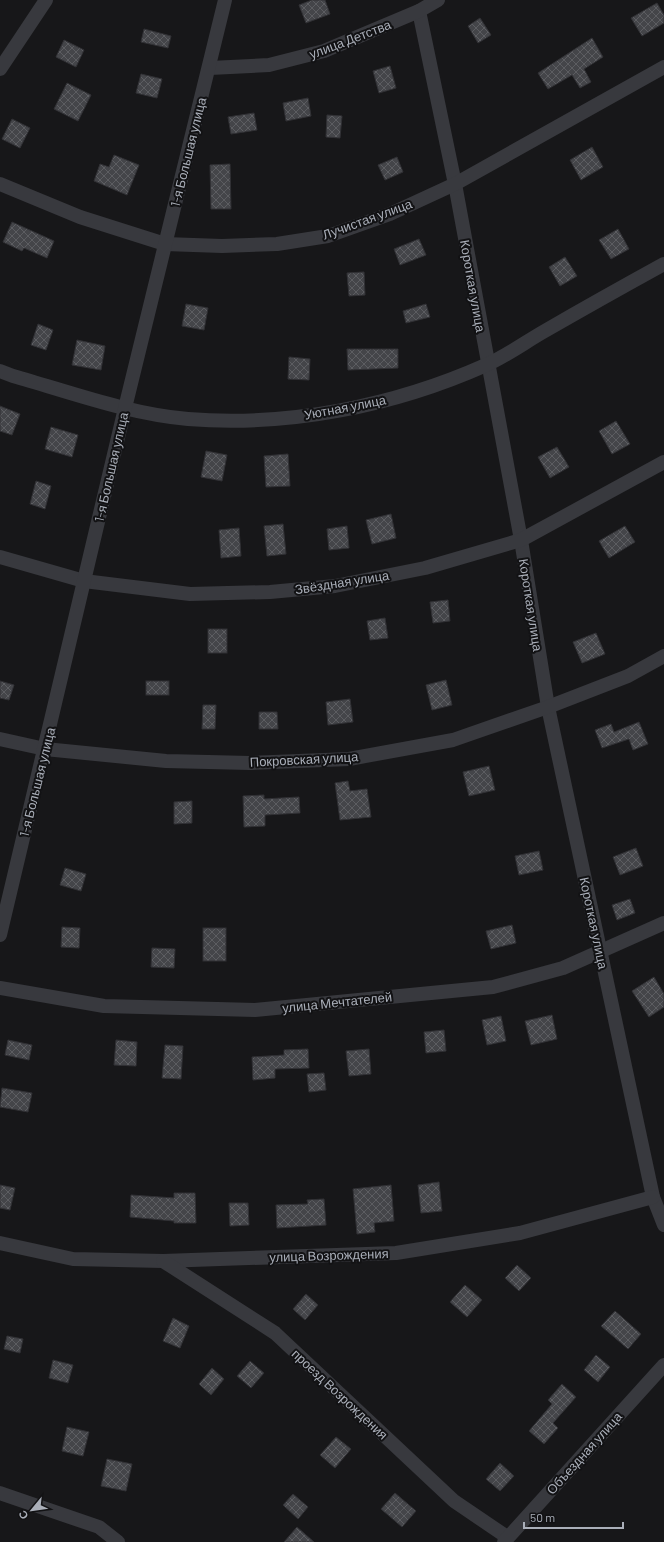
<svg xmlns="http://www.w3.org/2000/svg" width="664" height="1542" font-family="Barlow,sans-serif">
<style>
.building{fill:url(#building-cross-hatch);stroke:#313135}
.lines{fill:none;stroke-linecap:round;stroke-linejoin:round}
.minor{stroke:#38393e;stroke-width:14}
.labels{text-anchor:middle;stroke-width:4;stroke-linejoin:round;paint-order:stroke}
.street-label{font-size:13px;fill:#aaafb9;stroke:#121214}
</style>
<defs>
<pattern id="building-cross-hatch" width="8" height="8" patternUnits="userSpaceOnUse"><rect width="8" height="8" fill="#444549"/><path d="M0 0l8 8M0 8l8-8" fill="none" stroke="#5c5d61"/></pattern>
</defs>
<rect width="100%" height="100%" fill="#171719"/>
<g class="building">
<polygon points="312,0 325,0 330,14 306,23 299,5"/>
<polygon points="657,3 664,15 664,23 642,36 631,18"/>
<polygon points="480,18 491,35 478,43 468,26"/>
<polygon points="144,29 171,36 168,48 141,42"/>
<polygon points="592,38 603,57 584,69 591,82 580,88 572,75 548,89 538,73"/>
<polygon points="64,40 84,50 76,67 56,57"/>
<polygon points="390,66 396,88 379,93 373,71"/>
<polygon points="141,74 162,79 157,98 136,93"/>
<polygon points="67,83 91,95 78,121 54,109"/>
<polygon points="308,98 311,116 286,121 283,103"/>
<polygon points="254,113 257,130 231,134 228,117"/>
<polygon points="327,115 342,116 340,138 326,137"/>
<polygon points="12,119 30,128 20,148 2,139"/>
<polygon points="592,147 603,167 581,180 570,160"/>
<polygon points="114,155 139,165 127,195 94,181 100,164 109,167"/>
<polygon points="397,157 403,172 385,180 378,165"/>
<polygon points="230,164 231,209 211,209 210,165"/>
<polygon points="12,222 54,241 47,258 24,248 22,251 3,242"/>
<polygon points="618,229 629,249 611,259 599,240"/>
<polygon points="419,239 426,255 400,265 394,249"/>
<polygon points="565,257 577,276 560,286 549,267"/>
<polygon points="364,272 365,295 349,296 347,273"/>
<polygon points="186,304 208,308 204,330 182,326"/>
<polygon points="426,304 430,317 406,323 403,311"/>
<polygon points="38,324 53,330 46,350 31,345"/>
<polygon points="77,340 105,346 101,370 72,365"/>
<polygon points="347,349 398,349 398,368 348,370"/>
<polygon points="289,357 310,359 309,380 288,379"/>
<polygon points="0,406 20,414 12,435 0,431"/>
<polygon points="616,421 630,444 612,454 599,431"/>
<polygon points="51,427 78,435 72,457 45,449"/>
<polygon points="557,447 569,467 550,478 538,457"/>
<polygon points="206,451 227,455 222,481 201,477"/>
<polygon points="288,454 290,486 266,487 264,456"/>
<polygon points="36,481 51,486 45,509 30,504"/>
<polygon points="391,514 396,538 372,544 366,520"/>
<polygon points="283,524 286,554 267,556 264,526"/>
<polygon points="347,526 349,548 329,550 327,529"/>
<polygon points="625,526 635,542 609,558 599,541"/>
<polygon points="239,528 241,556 221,558 219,530"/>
<polygon points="448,600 450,621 433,623 430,602"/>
<polygon points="385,618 388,638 370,640 367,621"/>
<rect x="208" y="629" width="19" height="24"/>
<polygon points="596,633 605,654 582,663 573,642"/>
<polygon points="446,680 452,705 432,710 426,685"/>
<polygon points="0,681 14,685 9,700 0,698"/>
<rect x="146" y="681" width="23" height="14"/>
<polygon points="350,699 353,722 328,725 326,702"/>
<polygon points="203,705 216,705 215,729 202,729"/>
<polygon points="259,712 277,712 278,729 259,729"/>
<polygon points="639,722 648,744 633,750 629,739 602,748 595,730 611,724 614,732"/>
<polygon points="489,766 495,790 469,796 463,772"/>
<polygon points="348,781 350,791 367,789 371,817 340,820 335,783"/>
<polygon points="264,795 264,799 299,797 300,813 265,815 265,826 244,827 243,796"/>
<polygon points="192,801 192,823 174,824 174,802"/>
<polygon points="636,848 643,866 620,875 613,857"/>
<polygon points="539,851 543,870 519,875 515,856"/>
<polygon points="65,868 86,874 81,891 60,885"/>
<polygon points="630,899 635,913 617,920 612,905"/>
<polygon points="512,925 516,943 491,949 486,931"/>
<polygon points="62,927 80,928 79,948 61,947"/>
<rect x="203" y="928" width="23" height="33"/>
<polygon points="152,948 175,949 174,968 151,967"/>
<polygon points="654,977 664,994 664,1007 649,1017 632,991"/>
<polygon points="552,1015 557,1039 531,1045 525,1021"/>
<polygon points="501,1016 506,1041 487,1045 482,1020"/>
<polygon points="444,1030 446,1051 426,1053 424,1032"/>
<polygon points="8,1040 32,1045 29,1060 5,1055"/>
<polygon points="116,1040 137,1042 136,1066 114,1065"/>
<polygon points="165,1045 183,1046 181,1079 162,1078"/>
<polygon points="308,1049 309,1068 275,1069 275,1078 253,1080 252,1057 284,1055 284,1050"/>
<polygon points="369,1049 371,1074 349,1076 346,1051"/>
<polygon points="324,1073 326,1090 309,1092 307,1074"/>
<polygon points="2,1088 32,1093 28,1112 0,1107"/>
<polygon points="439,1182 442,1211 421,1213 418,1185"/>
<polygon points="0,1185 15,1188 10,1210 0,1208"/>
<polygon points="391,1185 394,1221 374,1223 375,1232 357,1234 353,1189"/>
<polygon points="174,1193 195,1193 196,1223 174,1223 174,1221 130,1217 131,1195 174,1198"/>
<polygon points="324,1199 326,1225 277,1228 276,1205 308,1204 307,1200"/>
<polygon points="229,1203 248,1203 249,1225 230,1226"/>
<polygon points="517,1265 531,1278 519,1291 505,1278"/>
<polygon points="465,1285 482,1300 467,1317 450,1302"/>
<polygon points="306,1294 318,1305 305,1320 293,1309"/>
<polygon points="615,1311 641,1334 628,1349 601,1326"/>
<polygon points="173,1318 189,1326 180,1348 163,1341"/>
<polygon points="7,1336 23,1339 20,1353 4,1349"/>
<polygon points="596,1355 610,1367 598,1382 584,1370"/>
<polygon points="53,1360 73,1365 68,1383 49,1378"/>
<polygon points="250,1361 264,1373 251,1388 237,1376"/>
<polygon points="212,1368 224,1379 211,1395 199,1384"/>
<polygon points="562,1384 576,1397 553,1423 558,1428 544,1444 529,1431 552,1404 548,1400"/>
<polygon points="67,1427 89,1432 83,1456 62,1451"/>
<polygon points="336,1437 351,1449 335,1468 320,1455"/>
<polygon points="107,1459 132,1464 126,1491 101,1486"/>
<polygon points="500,1463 514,1476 500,1491 486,1479"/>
<polygon points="395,1493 416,1511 402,1527 381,1509"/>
<polygon points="293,1494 308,1507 298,1519 283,1505"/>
<polygon points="297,1527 314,1542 284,1542"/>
</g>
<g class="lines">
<g class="minor">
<polyline points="419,11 455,184 521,540 548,707 653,1197 664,1225"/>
<polyline points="210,68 269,65 324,51 419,11 438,0"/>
<polyline points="0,69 46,0"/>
<polyline points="0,184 80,217 165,244 222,246 277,244 328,236 390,214 455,184 664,67"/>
<path d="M0 371 13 376C70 392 129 414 188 419 289 427 394 406 486 365 506 356 524 343 543 332 583 309 624 286 664 264"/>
<polyline points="0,557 84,581 190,594 270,592 335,586 425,568 521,540 664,462"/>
<polyline points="0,739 45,749 166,761 250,763 349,759 453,740 548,707 628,676 664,656"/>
<polyline points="0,935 125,408 225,0"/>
<polyline points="0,988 104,1006 255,1010 493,987 563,968 664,923"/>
<polyline points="0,1243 73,1259 163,1261 396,1253 520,1233 653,1197"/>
<polyline points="163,1261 275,1333 454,1501 507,1537"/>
<polyline points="0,1493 99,1527 118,1542"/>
<polyline points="504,1542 664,1365"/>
</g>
</g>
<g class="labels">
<g class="street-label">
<text transform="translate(350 39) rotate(-21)" y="5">улица Детства</text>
<text transform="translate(188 152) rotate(-76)" y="5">1-я Большая улица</text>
<text transform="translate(367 219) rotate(-20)" y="5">Лучистая улица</text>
<text transform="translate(473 286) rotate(80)" y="5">Короткая улица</text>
<text transform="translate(345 407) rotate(-11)" y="5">Уютная улица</text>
<text transform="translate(111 467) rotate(-77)" y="5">1-я Большая улица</text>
<text transform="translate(342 582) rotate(-9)" y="5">Звёздная улица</text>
<text transform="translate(531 605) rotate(81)" y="5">Короткая улица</text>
<text transform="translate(304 759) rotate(-3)" y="5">Покровская улица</text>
<text transform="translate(37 782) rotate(-76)" y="5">1-я Большая улица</text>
<text transform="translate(594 923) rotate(78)" y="5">Короткая улица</text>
<text transform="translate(337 1002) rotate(-6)" y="5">улица Мечтателей</text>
<text transform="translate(329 1255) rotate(-2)" y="5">улица Возрождения</text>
<text transform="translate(340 1394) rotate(43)" y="5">проезд Возрождения</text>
<text transform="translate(584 1453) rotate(-48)" y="5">Объездная улица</text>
</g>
</g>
<g transform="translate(32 1510) rotate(241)" stroke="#121214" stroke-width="3" paint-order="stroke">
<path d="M0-3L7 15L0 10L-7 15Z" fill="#aaafb9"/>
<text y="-6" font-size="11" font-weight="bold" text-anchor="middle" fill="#aaafb9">С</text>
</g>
<path d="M524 1522v6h99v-6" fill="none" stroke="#aaafb9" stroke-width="2"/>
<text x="530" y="1522" font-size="12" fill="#aaafb9" stroke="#121214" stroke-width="3" paint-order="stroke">50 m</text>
</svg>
